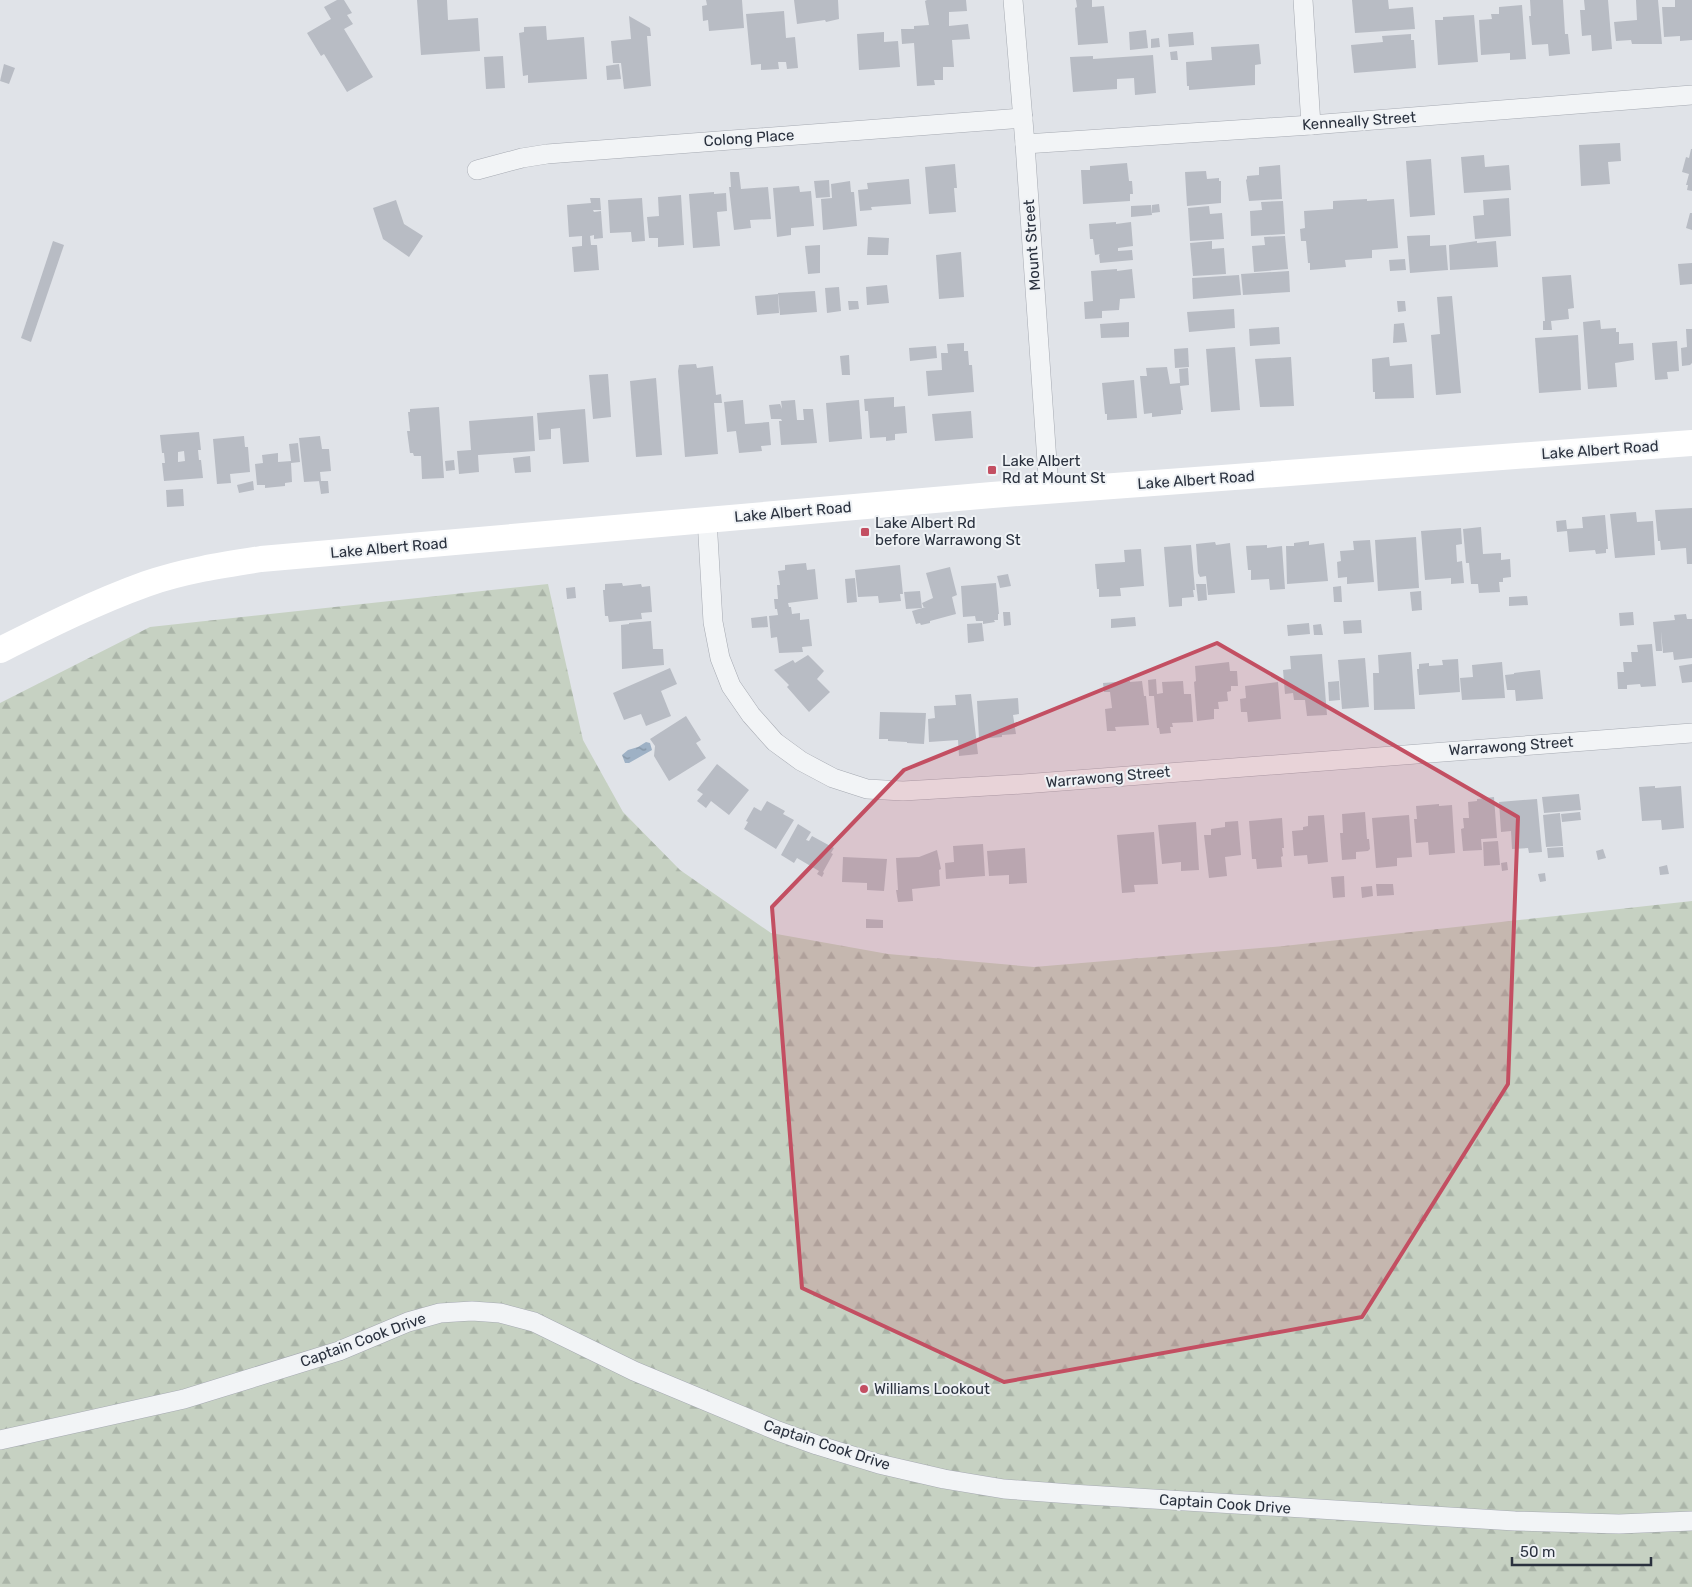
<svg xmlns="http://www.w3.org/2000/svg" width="1692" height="1587" font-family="Rubik,sans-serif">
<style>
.forest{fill:url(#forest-firs)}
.water{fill:url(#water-ripples)}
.building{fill:#b8bcc4;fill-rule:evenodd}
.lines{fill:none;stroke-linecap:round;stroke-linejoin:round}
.street-casing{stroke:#a6aab2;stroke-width:20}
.street{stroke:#f2f4f6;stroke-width:19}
.secondary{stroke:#fff;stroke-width:26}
.marked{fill:#c34f62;fill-opacity:0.2;stroke:#c34f62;stroke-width:4;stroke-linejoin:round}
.poi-dot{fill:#c34f62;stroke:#eff2f5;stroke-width:2}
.labels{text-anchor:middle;stroke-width:4;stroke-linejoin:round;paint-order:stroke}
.street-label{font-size:15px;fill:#2a313e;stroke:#eff2f5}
.poi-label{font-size:15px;fill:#2a313e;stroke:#eff2f5;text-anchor:start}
</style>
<defs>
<pattern id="forest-firs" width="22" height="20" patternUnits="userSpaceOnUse" patternTransform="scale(1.25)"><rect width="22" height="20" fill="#c6d1c2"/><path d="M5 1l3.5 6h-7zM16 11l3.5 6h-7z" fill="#aab4a8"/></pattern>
<pattern id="water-ripples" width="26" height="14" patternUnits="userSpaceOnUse" patternTransform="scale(1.25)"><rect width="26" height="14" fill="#9eb1c5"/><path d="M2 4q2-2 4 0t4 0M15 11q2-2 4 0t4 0" fill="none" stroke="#8191a1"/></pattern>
</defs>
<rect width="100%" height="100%" fill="#e0e3e8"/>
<polygon class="forest" points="548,584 583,740 623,812 680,870 771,933 888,954 1034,967 1284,946 1692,901 1692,1587 0,1587 0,703 150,627"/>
<polygon class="water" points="646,742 650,743 652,750 629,763 625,763 622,755 628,750 638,747"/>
<g class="building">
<polygon points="337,0 344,0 352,13 347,15 353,24 344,29 373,77 347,92 324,54 321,56 307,33 331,19 324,7"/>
<polygon points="417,0 447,0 448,20 478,18 480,51 421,55"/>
<polygon points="706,0 742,0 744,28 709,31 708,20 703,21 702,6 707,5"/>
<polygon points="794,0 838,0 839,19 826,22 825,20 797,24"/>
<polygon points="927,0 966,0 967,11 949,12 949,26 968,24 970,39 952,40 954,67 943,67 943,80 934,80 935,85 917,86 914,43 902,44 901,29 914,29 914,26 929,25 925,1"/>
<polygon points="1076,0 1092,0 1092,7 1104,6 1108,43 1078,45 1075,8 1077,7"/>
<polygon points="1352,0 1388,0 1389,9 1413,7 1415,29 1355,33"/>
<polygon points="1530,0 1563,0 1565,34 1568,34 1570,54 1549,56 1548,44 1532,45 1529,16 1531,16"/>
<polygon points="1584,0 1608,0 1612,49 1592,51 1591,35 1582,36 1580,10 1585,10"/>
<polygon points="1636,0 1658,0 1662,44 1632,44 1631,40 1616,41 1614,22 1637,20"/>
<polygon points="1675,0 1692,0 1692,40 1680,41 1680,36 1664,37 1662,7 1675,7"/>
<polygon points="1522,5 1526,59 1510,60 1510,53 1481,55 1479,20 1492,19 1491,14 1499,14 1499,7"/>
<polygon points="784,11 786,38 795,37 798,68 787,69 786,62 778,62 779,69 761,70 761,64 751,65 746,14"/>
<polygon points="1474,15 1478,62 1438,65 1435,20 1443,20 1443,17"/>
<polygon points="629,16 650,28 651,36 647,36 651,86 624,89 621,63 613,63 611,41 631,39"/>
<polygon points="546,26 547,40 584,37 587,79 528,83 528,75 523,76 519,33 524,32 524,27"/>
<polygon points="1146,30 1148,48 1130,50 1129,32"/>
<polygon points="884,32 884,42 898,41 900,67 859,70 857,34"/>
<polygon points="1193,32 1194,45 1169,47 1168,34"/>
<polygon points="1411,34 1411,40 1414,40 1416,68 1354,73 1351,45 1383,42 1382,36"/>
<polygon points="1159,38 1160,47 1151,48 1151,39"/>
<polygon points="1259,44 1261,64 1255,65 1255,85 1189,90 1189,86 1187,86 1186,62 1212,60 1211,47"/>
<polygon points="1177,51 1178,60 1171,60 1170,52"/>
<polygon points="1153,55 1156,93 1135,95 1134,78 1117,79 1117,89 1073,92 1070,57 1093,56 1093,59"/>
<polygon points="503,56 505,88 486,89 484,57"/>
<polygon points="4,64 15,68 9,84 0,81"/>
<polygon points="619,64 621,79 607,80 606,66"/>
<polygon points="1620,143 1621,161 1608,162 1610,184 1581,186 1579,145"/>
<polygon points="1691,149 1692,149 1692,191 1687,190 1688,185 1686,185 1689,174 1682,172 1686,157 1689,158"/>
<polygon points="1484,155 1485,167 1509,165 1511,190 1464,193 1461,157"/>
<polygon points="1431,159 1435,215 1410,217 1406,161"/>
<polygon points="1127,163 1129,181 1132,181 1133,194 1130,194 1130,201 1083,204 1081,170 1090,170 1090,166"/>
<polygon points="955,164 957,188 954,188 956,212 929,214 925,167"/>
<polygon points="1280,165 1282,199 1249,201 1246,180 1247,179 1247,176 1259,175 1259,167"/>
<polygon points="1206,171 1207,179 1219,178 1219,181 1221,181 1221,203 1187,206 1185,172"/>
<polygon points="730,172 739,172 741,189 768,187 771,219 750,220 751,228 734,230 729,187 731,187"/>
<polygon points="909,179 911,204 871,207 872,210 860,211 858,190 868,189 867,183"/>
<polygon points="829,180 830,197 816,198 814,181"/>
<polygon points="850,181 851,192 854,192 857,226 823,230 821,199 832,198 831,184"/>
<polygon points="799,186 800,192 811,191 814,226 791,228 791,235 777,237 773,188"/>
<polygon points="714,192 714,194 726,193 727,211 717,212 720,246 693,248 689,194"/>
<polygon points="681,195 684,245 658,247 658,238 649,238 647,217 659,216 658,197"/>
<polygon points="590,198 600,198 601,210 593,210 594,212 601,211 603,238 594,239 594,235 590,236 591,245 597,245 599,270 574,272 572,247 582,246 582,236 569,237 567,205 591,203"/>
<polygon points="642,198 645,241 632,242 631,232 610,233 608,200"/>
<polygon points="1509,198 1511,236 1475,239 1473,216 1484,215 1483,200"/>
<polygon points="1367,199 1367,201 1394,199 1398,248 1372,250 1372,258 1345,260 1346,267 1310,270 1310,263 1308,263 1306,241 1301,241 1300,229 1305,228 1304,211 1333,209 1333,201"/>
<polygon points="396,200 404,224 423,236 409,257 383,239 373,208"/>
<polygon points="1283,201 1285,234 1251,236 1250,211 1262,210 1261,202"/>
<polygon points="1159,204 1160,212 1152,213 1152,205"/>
<polygon points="1151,205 1152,215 1131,217 1131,206"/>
<polygon points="1209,206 1210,214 1222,213 1224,239 1190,241 1188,208"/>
<polygon points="1690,213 1692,213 1692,230 1686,228"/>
<polygon points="1116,222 1116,224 1131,222 1133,246 1118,248 1118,251 1132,250 1133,260 1100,263 1099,255 1100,254 1095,255 1093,239 1090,239 1089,224"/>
<polygon points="1430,235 1430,246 1446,245 1448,270 1410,273 1407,236"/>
<polygon points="1285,236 1288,269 1254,272 1252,246 1265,245 1264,237"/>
<polygon points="868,237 889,238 888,255 867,255"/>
<polygon points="53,241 64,245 31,342 21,338"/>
<polygon points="1212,241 1212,249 1224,248 1226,274 1193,276 1190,243"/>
<polygon points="1477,241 1477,243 1496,241 1498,267 1450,270 1449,245"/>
<polygon points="820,245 820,273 808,274 805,246"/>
<polygon points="961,252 964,297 939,299 936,255"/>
<polygon points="1405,259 1406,270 1390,271 1389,260"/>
<polygon points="1692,263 1692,284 1680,285 1678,264"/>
<polygon points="1117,269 1117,271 1132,269 1135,298 1120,299 1119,310 1102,311 1102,318 1085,319 1084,302 1093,301 1091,271"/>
<polygon points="1289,271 1290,292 1243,295 1241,274"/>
<polygon points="1239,275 1241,295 1193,299 1192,278"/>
<polygon points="1571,275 1574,308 1568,309 1569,319 1551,321 1552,330 1543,330 1543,321 1545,321 1542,277"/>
<polygon points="887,285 889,303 867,305 866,287"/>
<polygon points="839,287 841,311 827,313 825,288"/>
<polygon points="815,291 817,312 780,315 778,293"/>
<polygon points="778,294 779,313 757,315 755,296"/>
<polygon points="1452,296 1461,393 1436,395 1431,335 1440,334 1437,297"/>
<polygon points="848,301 858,301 859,309 849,310"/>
<polygon points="1397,301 1405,301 1406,311 1398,312"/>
<polygon points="1234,309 1235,328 1189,332 1187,312"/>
<polygon points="1600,320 1601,329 1616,328 1616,332 1619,332 1619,344 1633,343 1634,360 1615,363 1617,387 1588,389 1583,322"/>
<polygon points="1129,322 1129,337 1101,338 1100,324"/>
<polygon points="1404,323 1407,342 1393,343 1394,324"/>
<polygon points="1279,327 1280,344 1250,346 1249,329"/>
<polygon points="1686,329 1692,329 1692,363 1690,365 1682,366 1681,348 1687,347"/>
<polygon points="1578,335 1581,390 1539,393 1535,338"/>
<polygon points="1677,341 1679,371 1667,372 1668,379 1655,380 1652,343"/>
<polygon points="964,343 964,351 968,351 969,365 972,365 974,392 928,396 926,371 942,370 941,353 948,353 947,344"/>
<polygon points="936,346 937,358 910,361 909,348"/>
<polygon points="1235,347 1240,410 1211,412 1206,349"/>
<polygon points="1188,348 1189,367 1175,368 1174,349"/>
<polygon points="849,355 850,375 842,375 840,356"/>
<polygon points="1291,357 1294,406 1260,407 1255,359"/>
<polygon points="1389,357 1390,366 1412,364 1414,398 1375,399 1375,392 1373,392 1372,359"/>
<polygon points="696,364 697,368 713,366 716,395 721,394 722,403 714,403 718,454 685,457 678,371 679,365"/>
<polygon points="1167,367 1170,384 1180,383 1179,369 1188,368 1189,385 1180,386 1183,410 1181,410 1181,414 1152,417 1152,413 1144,414 1140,376 1147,376 1146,368"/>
<polygon points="608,374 611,417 593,419 589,375"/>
<polygon points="656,378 662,455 636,457 630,381"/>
<polygon points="1134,380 1137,418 1107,420 1107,414 1105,414 1102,383"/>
<polygon points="894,397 894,407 905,406 907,433 895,434 895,440 886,441 886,437 870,438 868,411 865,411 864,399"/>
<polygon points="743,400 745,424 769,422 771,445 761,446 762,451 739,453 736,431 727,432 724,402"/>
<polygon points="795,400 797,420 804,420 803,409 813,409 817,443 781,445 779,421 782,421 781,419 771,419 769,405 780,404 782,409 781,401"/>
<polygon points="859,400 862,439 829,442 826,403"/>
<polygon points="439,407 444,478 422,479 421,456 414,456 413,453 410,453 407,431 410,431 408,412 410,412 410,409"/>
<polygon points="585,409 589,462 563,464 560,428 551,429 551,439 539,440 537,413"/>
<polygon points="971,411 973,438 935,441 932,414"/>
<polygon points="533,416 535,451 478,455 479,472 459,474 457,451 471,450 469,421"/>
<path d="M199 432 201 450H198L199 460H201L203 478 164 481 162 463H165L164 453H162L160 435ZM184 451 185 461 178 462V452Z"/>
<polygon points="244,436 245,447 248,447 250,472 230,474 231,483 217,484 213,439"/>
<polygon points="320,436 322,449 329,449 331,471 320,472 321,481 304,482 299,438"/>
<polygon points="298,443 300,462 291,463 292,482 285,483 285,486 265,488 265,485 257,485 255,464 263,463 262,455 278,453 278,462 291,461 289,444"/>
<polygon points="530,456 531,472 515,473 513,458"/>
<polygon points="454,460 455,470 446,471 445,461"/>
<polygon points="253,481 254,490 239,493 237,485"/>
<polygon points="319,481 328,481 329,493 321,494"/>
<polygon points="183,489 184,506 167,507 166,490"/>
<polygon points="1692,508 1692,564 1687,564 1686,548 1661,550 1660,541 1658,541 1655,510"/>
<polygon points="1636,512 1637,522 1653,521 1655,555 1615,558 1610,514"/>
<polygon points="1605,515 1608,549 1606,549 1606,553 1596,554 1595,550 1569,552 1567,531 1557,532 1556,521 1566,520 1567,529 1583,528 1582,517"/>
<polygon points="1481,527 1483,554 1501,553 1501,560 1510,559 1511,577 1503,578 1503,582 1499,582 1500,592 1479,593 1478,584 1471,584 1469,563 1466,563 1463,529"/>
<polygon points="1461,528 1462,544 1456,545 1457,562 1462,561 1464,583 1451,584 1451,578 1425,580 1421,531"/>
<polygon points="1416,537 1419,588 1378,591 1375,540"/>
<polygon points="1370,540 1374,582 1347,584 1347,577 1338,578 1337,562 1341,561 1340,551 1354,550 1353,541"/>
<polygon points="1309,541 1309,545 1324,543 1328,581 1287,584 1286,546 1294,546 1294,543"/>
<polygon points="1215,542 1216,545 1230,543 1235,593 1208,595 1206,576 1200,577 1198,573 1196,544"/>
<polygon points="1191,545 1195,590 1193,590 1194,597 1182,598 1182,606 1169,607 1164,547"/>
<polygon points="1267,545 1267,548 1282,546 1285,589 1270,590 1269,579 1251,580 1251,570 1248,570 1246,546"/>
<polygon points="1141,549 1144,586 1120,588 1121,596 1099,597 1099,589 1097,589 1095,564 1125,562 1124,550"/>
<polygon points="806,563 807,570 815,569 818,599 788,603 789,607 791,607 792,614 800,613 800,620 809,619 812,646 802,647 803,652 779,653 777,637 771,638 769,616 778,615 777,609 775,609 774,599 778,599 777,585 780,585 778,571 785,570 785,565"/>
<polygon points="900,565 903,594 900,594 901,601 879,603 878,596 858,597 855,570"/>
<polygon points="950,567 957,595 952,597 956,614 930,621 930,623 921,625 920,623 916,624 912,611 926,607 924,608 922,603 933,598 926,573"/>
<polygon points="1008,574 1011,586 1000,588 997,576"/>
<polygon points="855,578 857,602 847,603 845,579"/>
<polygon points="622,583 623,586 641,584 642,587 650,586 652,612 641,613 642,619 609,622 608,616 605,616 603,590 605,590 605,584"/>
<polygon points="996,583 999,614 998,614 998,620 994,620 995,622 983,624 983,621 976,621 975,616 963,617 961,586"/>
<polygon points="1196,584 1206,584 1207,600 1198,601"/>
<polygon points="1341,586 1342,602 1334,602 1333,587"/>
<polygon points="575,587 576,598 567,599 566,588"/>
<polygon points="920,591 922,608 906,609 904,592"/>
<polygon points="1421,591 1422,610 1412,611 1410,592"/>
<polygon points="1527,596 1528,605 1509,606 1509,597"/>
<polygon points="1003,612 1010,612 1011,625 1004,626"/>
<polygon points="1633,612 1634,625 1620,626 1619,613"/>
<polygon points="1686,614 1687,619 1692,619 1692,658 1674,660 1673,652 1663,653 1661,631 1662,651 1656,651 1653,622 1675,620 1674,615"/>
<polygon points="767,616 768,627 752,628 751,618"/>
<polygon points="1135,617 1136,626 1111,628 1111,619"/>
<polygon points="1361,620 1362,633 1344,634 1343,621"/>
<polygon points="651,621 653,649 663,649 664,665 622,669 621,625 629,624 629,623"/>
<polygon points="982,623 984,641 968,643 967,624"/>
<polygon points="1309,623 1310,634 1288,636 1287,625"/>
<polygon points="1321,624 1323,635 1314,635 1313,625"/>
<polygon points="1652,644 1656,686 1641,687 1640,684 1627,685 1627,689 1618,689 1617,672 1624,672 1623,662 1632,662 1631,652 1638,652 1637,645"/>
<polygon points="1411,652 1415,709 1374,710 1373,673 1379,673 1378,655"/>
<polygon points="1322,654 1327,715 1307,716 1305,700 1294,700 1293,693 1285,694 1283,670 1291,669 1290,656"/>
<polygon points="808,655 824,671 817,679 830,692 809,712 787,687 789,685 774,670 793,660 795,663"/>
<polygon points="1365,658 1369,707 1342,709 1338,660"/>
<polygon points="1458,659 1460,692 1419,695 1417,669 1419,669 1419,664 1429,663 1429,666 1443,665 1442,660"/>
<polygon points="1229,662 1230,671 1237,671 1238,686 1231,686 1231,691 1227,692 1228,701 1218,702 1219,709 1214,709 1214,719 1197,721 1194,682 1196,681 1195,666"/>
<polygon points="1502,662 1505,698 1462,700 1460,678 1473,677 1472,665"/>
<polygon points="1692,664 1692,682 1682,683 1679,666"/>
<polygon points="670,668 677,684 661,691 671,716 646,726 641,714 624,720 613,693"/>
<polygon points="1540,670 1543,699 1516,701 1515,690 1507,690 1505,675 1514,674 1514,673"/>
<polygon points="1156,679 1157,694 1163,693 1162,682 1183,681 1184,694 1191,694 1193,722 1172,723 1173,727 1170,727 1171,733 1160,734 1159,728 1157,728 1154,696 1149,696 1148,680"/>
<polygon points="1130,681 1130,682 1142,681 1144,696 1146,696 1149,725 1115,727 1116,731 1107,731 1105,709 1112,708 1110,692 1104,692 1103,683"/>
<polygon points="1339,681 1340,700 1329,701 1328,682"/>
<polygon points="1278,682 1281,719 1248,722 1247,712 1241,712 1240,699 1246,698 1245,686"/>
<polygon points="971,694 978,754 959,756 958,740 929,742 928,719 935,718 934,706 956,705 955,695"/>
<polygon points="1018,698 1019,714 1013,715 1016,734 1002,735 1002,737 979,739 977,701"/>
<polygon points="880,712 926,713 924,744 907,743 907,742 888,741 888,739 879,739"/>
<polygon points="686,716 701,740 696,743 706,758 669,781 654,756 655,746 650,739"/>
<polygon points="717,764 749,790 729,815 711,801 706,808 697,801 703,794 697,790"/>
<polygon points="1655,786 1655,788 1681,786 1684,828 1662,830 1661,820 1642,821 1639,787"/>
<polygon points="1579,794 1581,810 1544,813 1542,797"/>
<polygon points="1494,797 1497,838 1481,839 1482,850 1463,851 1461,829 1464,828 1463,818 1469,818 1468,802 1477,801 1477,799"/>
<polygon points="1537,799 1542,852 1529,853 1528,848 1512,849 1511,831 1501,832 1499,802"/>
<polygon points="767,801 785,811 783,814 794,820 776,849 744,829 748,822 746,821 754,807 761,811"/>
<polygon points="1439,804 1439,806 1452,805 1455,853 1429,855 1428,842 1416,843 1414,819 1417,819 1416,806"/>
<polygon points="1365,812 1367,839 1369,839 1370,849 1368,851 1356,852 1356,859 1342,860 1340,833 1343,833 1342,814"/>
<polygon points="1580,812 1581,820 1562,822 1561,814"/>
<polygon points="1560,813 1563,846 1546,847 1543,815"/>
<polygon points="1324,815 1328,862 1308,864 1307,855 1294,856 1292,831 1303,830 1303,827 1308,826 1308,816"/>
<polygon points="1409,815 1412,857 1397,858 1397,866 1376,868 1372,818"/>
<polygon points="1282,818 1284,848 1282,848 1283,856 1281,857 1282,867 1257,869 1256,859 1252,859 1249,821"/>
<polygon points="1238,821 1241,855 1225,857 1227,876 1209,878 1204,835 1211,835 1211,829 1225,827 1225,822"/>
<polygon points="1196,822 1199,870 1181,871 1181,862 1162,864 1158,825"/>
<polygon points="798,824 811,832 806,840 809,841 812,836 834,848 831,853 833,854 823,872 824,873 822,877 817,874 819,871 797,858 794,863 781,855"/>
<polygon points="1154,832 1158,884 1134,885 1135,892 1122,893 1117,835"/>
<polygon points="1498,841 1500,865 1484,866 1483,842"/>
<polygon points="983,844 985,876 946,879 945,863 954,862 953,846"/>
<polygon points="1563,847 1564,857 1548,858 1547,848"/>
<polygon points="1025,848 1027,883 1009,884 1009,875 989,876 987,851"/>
<polygon points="1603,849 1606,858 1598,860 1596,851"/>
<polygon points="937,850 941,869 939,870 940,886 912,889 913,901 898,902 896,890 898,890 896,858 919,857"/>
<polygon points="843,857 887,859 884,891 867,890 867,883 842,882"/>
<polygon points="1507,862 1508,870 1502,871 1501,863"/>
<polygon points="1667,865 1669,874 1660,875 1659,867"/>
<polygon points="1545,873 1546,881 1540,882 1538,874"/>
<polygon points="1344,876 1345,897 1333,898 1331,877"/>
<polygon points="1376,884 1393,884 1394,895 1377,896"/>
<polygon points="1372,886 1373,896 1362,898 1361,887"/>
<polygon points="866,919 883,920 883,928 866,928"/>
</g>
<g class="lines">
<defs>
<g id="street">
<polyline points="1013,0 1025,144 1049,491"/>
<polyline points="1303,0 1311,125"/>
<polyline points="1025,144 1311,125 1692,95"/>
<polyline points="477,170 522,158 547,154 1023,118"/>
<polyline points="707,519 713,622 720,658 731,686 751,715 775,742 801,761 833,778 867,789 903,791 1023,784 1692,733"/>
<polyline points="0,1440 184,1399 339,1351 408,1322 440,1313 472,1311 500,1313 534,1322 634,1371 778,1431 817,1445 879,1464 944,1479 1004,1489 1071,1494 1515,1521 1619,1524 1692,1521"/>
</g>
</defs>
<use href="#street" class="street-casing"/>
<use href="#street" class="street"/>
<path class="secondary" d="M0 650C48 626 96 602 146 584 183 571 222 565 261 559L992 495 1692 443"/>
</g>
<path class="marked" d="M1217 643 1518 817 1508 1084 1362 1317 1004 1382 802 1288 772 907 904 770Z"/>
<g class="poi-dot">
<rect x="987" y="465" width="10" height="10" rx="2.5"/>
<rect x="860" y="527" width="10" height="10" rx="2.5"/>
<circle cx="864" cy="1389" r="5"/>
</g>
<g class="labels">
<g class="street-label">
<text transform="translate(1359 121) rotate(-4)" y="5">Kenneally Street</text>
<text transform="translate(749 138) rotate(-4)" y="5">Colong Place</text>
<text transform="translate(1032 245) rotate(-94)" y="5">Mount Street</text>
<text transform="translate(1600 450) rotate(-4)" y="5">Lake Albert Road</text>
<text transform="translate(1196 480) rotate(-4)" y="5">Lake Albert Road</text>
<text transform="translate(793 512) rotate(-5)" y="5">Lake Albert Road</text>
<text transform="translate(389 548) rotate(-5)" y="5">Lake Albert Road</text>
<text transform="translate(1511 746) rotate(-4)" y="5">Warrawong Street</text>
<text transform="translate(1108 777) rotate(-5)" y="5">Warrawong Street</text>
<text transform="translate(363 1340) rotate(-20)" y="5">Captain Cook Drive</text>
<text transform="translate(827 1445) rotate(18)" y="5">Captain Cook Drive</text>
<text transform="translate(1225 1504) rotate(4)" y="5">Captain Cook Drive</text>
</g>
<g class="poi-label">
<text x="1002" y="466">Lake Albert<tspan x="1002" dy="17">Rd at Mount St</tspan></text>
<text x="875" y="528">Lake Albert Rd<tspan x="875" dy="17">before Warrawong St</tspan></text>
<text x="874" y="1394">Williams Lookout</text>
</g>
</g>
<path d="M1512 1557v8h139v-8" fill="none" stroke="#2a313e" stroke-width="2.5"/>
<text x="1520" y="1557" font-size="15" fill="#2a313e" stroke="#eff2f5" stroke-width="4" paint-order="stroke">50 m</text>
</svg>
